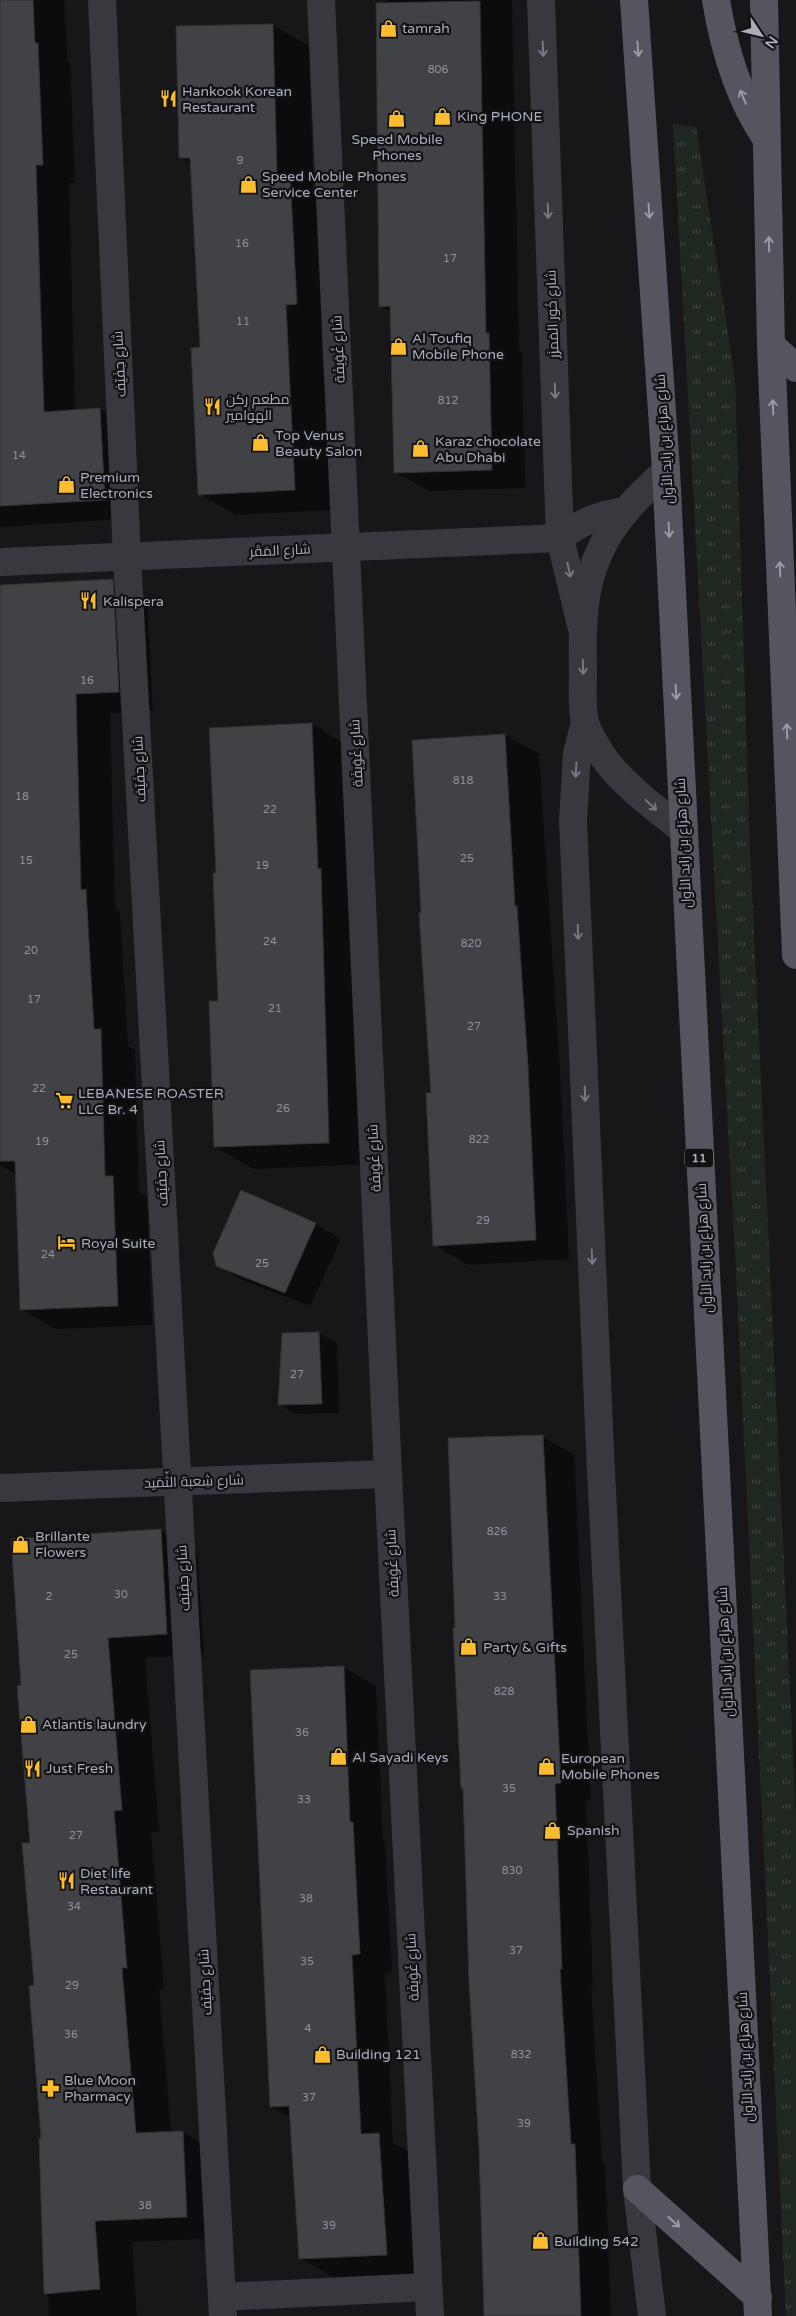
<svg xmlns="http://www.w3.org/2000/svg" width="796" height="2316" font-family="'Varela Round',Cairo,sans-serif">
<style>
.grass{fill:url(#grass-tufts)}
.shadow{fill:#0007}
.building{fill:#414246;stroke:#313135}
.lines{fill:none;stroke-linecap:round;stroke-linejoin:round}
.street{stroke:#38393e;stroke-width:28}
.primary{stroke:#54555e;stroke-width:28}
.oneway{stroke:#767982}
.oneway2{stroke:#979ba8}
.labels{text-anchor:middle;stroke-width:4.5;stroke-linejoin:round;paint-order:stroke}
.number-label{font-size:11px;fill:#8e929d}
.shield{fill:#121214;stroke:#7b7e88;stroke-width:1}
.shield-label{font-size:12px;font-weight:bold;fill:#a8adba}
.poi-label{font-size:14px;fill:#a8adba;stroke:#121214;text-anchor:start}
.street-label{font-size:14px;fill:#a8adba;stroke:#121214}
</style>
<defs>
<pattern id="grass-tufts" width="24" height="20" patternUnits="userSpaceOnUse" patternTransform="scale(1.25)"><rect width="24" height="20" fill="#1f2820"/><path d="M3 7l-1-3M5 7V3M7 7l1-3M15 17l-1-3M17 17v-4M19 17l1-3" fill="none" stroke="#3d443e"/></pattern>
</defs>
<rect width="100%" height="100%" fill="#171719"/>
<polygon class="grass" points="673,124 696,127 735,378 750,848 796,1816 796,2316 786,2316 736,1273"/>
<g class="shadow">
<polygon points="0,0 64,0 68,62 70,63 75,183 69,183 75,411 100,409 132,428 138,518 0,527"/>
<polygon points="386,0 512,0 519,351 522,353 525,488 429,491 395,472 391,312 381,306"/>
<polygon points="273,25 309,46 313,188 326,196 333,324 321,325 331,510 236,515 200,494 201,349 191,164 180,157"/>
<polygon points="112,580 147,600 153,711 110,713 115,908 120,911 128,1046 135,1050 139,1192 147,1197 152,1325 56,1329 21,1309 17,1175 0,1165 0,586"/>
<polygon points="312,724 350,747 367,1164 254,1169 215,1147 219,1002 217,874"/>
<polygon points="505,735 539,754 561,1086 569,1259 468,1265 435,1245 433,1094 413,741"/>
<polygon points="241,1192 316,1224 341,1239 310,1306 242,1280 217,1265"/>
<polygon points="319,1333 337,1343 339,1413 296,1414 279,1404 283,1335"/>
<polygon points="543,1437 574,1455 591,1801 586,1801 593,1987 591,1987 602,2161 605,2164 611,2316 486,2316 457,1629"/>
<polygon points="160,1530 197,1551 204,1654 145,1658 159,1831 151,1832 164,1989 159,1989 171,2133 183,2132 220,2154 224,2238 132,2242 137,2316 49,2316 48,2295 45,2293 42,2257 45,2257 43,2139 35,1986 32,1844 22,1687"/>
<polygon points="343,1667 376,1686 383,1841 385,1842 392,1972 385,1973 393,2143 412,2153 420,2274 333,2277 300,2258 291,2118 271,2107"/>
</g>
<g class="building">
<polygon points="0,0 33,0 35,43 38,43 43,165 36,165 44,412 100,408 105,500 0,506"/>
<polygon points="480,1 486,333 489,333 492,470 394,473 390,306 379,307 376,3"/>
<polygon points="273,24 277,174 290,174 297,304 286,305 295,490 198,495 191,348 200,347 190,158 179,158 176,26"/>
<polygon points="113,579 119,692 76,694 81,890 86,889 94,1029 101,1029 105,1176 113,1176 118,1306 20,1310 15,1161 0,1161 0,585"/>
<polygon points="312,723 318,869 321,868 329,1143 214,1147 209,1001 218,1001 213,873 216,873 209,728"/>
<polygon points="505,734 515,906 517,906 528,1066 536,1240 433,1246 426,1093 431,1093 419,913 421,913 412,740"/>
<polygon points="241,1190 316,1223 285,1293 216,1266 213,1253"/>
<polygon points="319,1332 322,1404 278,1405 282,1333"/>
<polygon points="543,1435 561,1783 555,1784 562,1969 560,1969 571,2144 575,2144 581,2316 484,2316 479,2148 469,1983 463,1788 461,1788 453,1628 455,1628 448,1438"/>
<polygon points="161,1529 167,1634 108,1638 122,1810 114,1811 127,1968 122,1968 136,2133 183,2131 187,2217 95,2221 100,2289 44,2294 39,2138 41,2138 29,1986 34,1985 22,1843 30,1843 17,1686 21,1685 11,1539"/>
<polygon points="344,1666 350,1822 353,1822 360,1954 352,1955 361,2134 379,2133 387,2255 299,2259 289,2106 270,2107 250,1670"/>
</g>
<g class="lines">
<g class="street">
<polyline points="102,0 127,557 223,2316"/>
<polyline points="321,0 388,1474 430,2316"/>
<polyline points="541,0 560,538 581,625"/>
<path d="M666 470C653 484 638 496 626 511 584 560 581 610 583 672 583 687 581 706 585 721 587 731 595 744 600 752 618 781 656 809 683 830"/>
<path d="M0 562 560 538C580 522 600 514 626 511"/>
<polyline points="585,722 577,754 573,820 600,1451 637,2189 652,2316"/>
<polyline points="0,1488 388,1474"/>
<polyline points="222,2297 428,2287"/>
</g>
<g class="primary">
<polyline points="634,0 666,470 758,2316"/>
<path d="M716 0C724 49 738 97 766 138"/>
<polyline points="764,0 771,345 796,955"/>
<polyline points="771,345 796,368"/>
<polyline points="637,2189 758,2297"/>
</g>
</g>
<defs><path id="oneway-shaft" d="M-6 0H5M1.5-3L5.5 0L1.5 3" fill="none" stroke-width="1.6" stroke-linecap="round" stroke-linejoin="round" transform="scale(1.25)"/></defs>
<g class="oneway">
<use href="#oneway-shaft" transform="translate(543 49) rotate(88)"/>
<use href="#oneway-shaft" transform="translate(548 211) rotate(88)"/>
<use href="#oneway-shaft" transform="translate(555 391) rotate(88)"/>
<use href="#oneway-shaft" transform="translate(569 570) rotate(77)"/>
<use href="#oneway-shaft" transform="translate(583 667) rotate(88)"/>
<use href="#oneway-shaft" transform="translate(576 770) rotate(93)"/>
<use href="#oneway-shaft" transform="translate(651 805) rotate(43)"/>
<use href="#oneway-shaft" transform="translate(578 932) rotate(88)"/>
<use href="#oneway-shaft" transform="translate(585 1094) rotate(88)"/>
<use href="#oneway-shaft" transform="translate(592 1257) rotate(88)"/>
</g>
<g class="oneway2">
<use href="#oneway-shaft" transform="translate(638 49) rotate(86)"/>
<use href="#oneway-shaft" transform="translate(743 97) rotate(-113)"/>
<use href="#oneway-shaft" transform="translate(649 211) rotate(86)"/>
<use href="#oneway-shaft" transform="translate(769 244) rotate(-91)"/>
<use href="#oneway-shaft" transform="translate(773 407) rotate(-92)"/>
<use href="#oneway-shaft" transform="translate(669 530) rotate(87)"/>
<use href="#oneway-shaft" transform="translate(780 569) rotate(-92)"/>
<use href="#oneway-shaft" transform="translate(676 692) rotate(87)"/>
<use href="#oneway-shaft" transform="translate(787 731) rotate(-92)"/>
<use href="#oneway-shaft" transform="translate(674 2222) rotate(42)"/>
</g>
<defs>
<symbol id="shop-bare" viewBox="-9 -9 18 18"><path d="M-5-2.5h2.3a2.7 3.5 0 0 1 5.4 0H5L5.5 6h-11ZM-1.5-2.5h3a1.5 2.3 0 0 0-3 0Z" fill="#fbbc2d" stroke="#121214" stroke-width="2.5" paint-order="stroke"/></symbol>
<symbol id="restaurant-bare" viewBox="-9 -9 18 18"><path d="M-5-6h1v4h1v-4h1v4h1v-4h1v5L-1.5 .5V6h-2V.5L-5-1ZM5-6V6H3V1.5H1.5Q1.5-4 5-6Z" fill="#fbbc2d" stroke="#121214" stroke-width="2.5" paint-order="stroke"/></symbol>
<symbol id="supermarket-bare" viewBox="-9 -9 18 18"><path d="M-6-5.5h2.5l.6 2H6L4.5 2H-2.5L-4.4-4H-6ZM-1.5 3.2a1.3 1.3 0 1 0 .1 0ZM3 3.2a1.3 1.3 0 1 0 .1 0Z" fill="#fbbc2d" stroke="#121214" stroke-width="2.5" paint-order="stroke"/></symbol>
<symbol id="hotel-bare" viewBox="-9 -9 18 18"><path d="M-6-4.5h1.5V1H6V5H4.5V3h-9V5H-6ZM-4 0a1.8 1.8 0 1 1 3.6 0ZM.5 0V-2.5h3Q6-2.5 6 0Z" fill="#fbbc2d" stroke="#121214" stroke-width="2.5" paint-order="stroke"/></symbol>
<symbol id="pharmacy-bare" viewBox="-9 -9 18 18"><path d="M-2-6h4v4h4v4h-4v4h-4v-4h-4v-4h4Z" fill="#fbbc2d" stroke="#121214" stroke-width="2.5" paint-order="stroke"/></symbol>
</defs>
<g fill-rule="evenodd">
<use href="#shop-bare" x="376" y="16" width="25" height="25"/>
<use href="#restaurant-bare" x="156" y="86" width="25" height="25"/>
<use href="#shop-bare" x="430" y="104" width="25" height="25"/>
<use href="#shop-bare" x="384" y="106" width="25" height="25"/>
<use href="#shop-bare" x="236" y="172" width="25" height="25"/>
<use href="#shop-bare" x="386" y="334" width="25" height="25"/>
<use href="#restaurant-bare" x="200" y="394" width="25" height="25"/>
<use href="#shop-bare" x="248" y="430" width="25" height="25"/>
<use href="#shop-bare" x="408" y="436" width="25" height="25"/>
<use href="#shop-bare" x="54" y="472" width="25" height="25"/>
<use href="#restaurant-bare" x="76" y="588" width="25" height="25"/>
<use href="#supermarket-bare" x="52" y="1088" width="25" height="25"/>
<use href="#hotel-bare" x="54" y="1230" width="25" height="25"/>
<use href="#shop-bare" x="8" y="1532" width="25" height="25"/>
<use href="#shop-bare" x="456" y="1634" width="25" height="25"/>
<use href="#shop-bare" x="16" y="1712" width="25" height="25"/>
<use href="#shop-bare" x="326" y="1744" width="25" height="25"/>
<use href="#shop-bare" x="534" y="1754" width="25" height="25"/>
<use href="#restaurant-bare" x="20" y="1756" width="25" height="25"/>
<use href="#shop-bare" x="540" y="1818" width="25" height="25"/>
<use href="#restaurant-bare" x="54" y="1868" width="25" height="25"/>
<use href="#shop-bare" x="310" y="2042" width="25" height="25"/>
<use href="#pharmacy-bare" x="38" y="2076" width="25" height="25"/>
<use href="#shop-bare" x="528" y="2228" width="25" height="25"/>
</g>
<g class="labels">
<g class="number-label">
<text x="438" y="73">806</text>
<text x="240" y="164">9</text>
<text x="242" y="247">16</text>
<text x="450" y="262">17</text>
<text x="243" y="325">11</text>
<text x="448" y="404">812</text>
<text x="19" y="459">14</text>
<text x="87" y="684">16</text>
<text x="463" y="784">818</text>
<text x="22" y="800">18</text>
<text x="270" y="813">22</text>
<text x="467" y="862">25</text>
<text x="26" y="864">15</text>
<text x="262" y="869">19</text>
<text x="270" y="945">24</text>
<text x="471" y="947">820</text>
<text x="31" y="954">20</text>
<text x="34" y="1003">17</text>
<text x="275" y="1012">21</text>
<text x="474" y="1030">27</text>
<text x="39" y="1092">22</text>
<text x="283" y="1112">26</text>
<text x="479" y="1143">822</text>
<text x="42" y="1145">19</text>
<text x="483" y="1224">29</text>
<text x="48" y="1258">24</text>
<text x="262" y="1267">25</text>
<text x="297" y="1378">27</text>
<text x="497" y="1535">826</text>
<text x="121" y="1598">30</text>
<text x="49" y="1600">2</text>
<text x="500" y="1600">33</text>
<text x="71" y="1658">25</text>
<text x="504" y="1695">828</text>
<text x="302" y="1736">36</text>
<text x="509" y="1792">35</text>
<text x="304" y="1803">33</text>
<text x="76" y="1839">27</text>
<text x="512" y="1874">830</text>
<text x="306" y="1902">38</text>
<text x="74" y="1910">34</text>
<text x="516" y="1954">37</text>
<text x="307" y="1965">35</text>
<text x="72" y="1989">29</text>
<text x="308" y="2032">4</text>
<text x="71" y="2038">36</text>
<text x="521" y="2058">832</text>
<text x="309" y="2101">37</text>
<text x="524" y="2127">39</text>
<text x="145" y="2209">38</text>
<text x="329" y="2229">39</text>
</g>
<rect class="shield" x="685" y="1148.5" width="28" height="19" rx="4"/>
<g class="shield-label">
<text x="699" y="1162">11</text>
</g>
<g class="poi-label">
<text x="402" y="33">tamrah</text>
<text x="182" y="96">Hankook Korean<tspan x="182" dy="16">Restaurant</tspan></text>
<text x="457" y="121">King PHONE</text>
<text x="397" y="144" text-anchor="middle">Speed Mobile<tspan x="397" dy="16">Phones</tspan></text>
<text x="262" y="181">Speed Mobile Phones<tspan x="262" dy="16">Service Center</tspan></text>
<text x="412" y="343">Al Toufiq<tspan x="412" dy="16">Mobile Phone</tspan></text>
<text x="226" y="404">مطعم ركن<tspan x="226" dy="16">الهوامير</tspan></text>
<text x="275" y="440">Top Venus<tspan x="275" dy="16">Beauty Salon</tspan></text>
<text x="435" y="446">Karaz chocolate<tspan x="435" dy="16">Abu Dhabi</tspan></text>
<text x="80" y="482">Premium<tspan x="80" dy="16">Electronics</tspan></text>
<text x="103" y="606">Kalispera</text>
<text x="78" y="1098">LEBANESE ROASTER<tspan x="78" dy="16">LLC Br. 4</tspan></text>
<text x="81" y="1248">Royal Suite</text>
<text x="35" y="1541">Brillante<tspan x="35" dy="16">Flowers</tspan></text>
<text x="483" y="1652">Party &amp; Gifts</text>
<text x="42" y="1729">Atlantis laundry</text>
<text x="352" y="1762">Al Sayadi Keys</text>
<text x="561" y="1763">European<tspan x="561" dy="16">Mobile Phones</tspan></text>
<text x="46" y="1773">Just Fresh</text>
<text x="567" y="1835">Spanish</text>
<text x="80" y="1878">Diet life<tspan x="80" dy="16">Restaurant</tspan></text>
<text x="336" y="2059">Building 121</text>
<text x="64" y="2085">Blue Moon<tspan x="64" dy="16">Pharmacy</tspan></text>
<text x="554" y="2246">Building 542</text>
</g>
<g class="street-label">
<text transform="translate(552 314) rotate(-92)" y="5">شارع خُور المَمزَر</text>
<text transform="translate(338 349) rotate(-93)" y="5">شارع غُوَيفَة</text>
<text transform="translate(119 364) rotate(-93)" y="5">شارع حِفَيّف</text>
<text transform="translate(664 439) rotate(-94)" y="5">شارع هزاع بن زايد الأول</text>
<text transform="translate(280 550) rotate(-3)" y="5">شارع المَقَر</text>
<text transform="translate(356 753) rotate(-93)" y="5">شارع غُوَيفَة</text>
<text transform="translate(139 769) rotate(-93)" y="5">شارع حِفَيّف</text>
<text transform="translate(683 843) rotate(-93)" y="5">شارع هزاع بن زايد الأول</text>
<text transform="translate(374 1158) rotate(-93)" y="5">شارع غُوَيفَة</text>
<text transform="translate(161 1173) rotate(-93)" y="5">شارع حِفَيّف</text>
<text transform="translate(704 1248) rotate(-93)" y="5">شارع هزاع بن زايد الأول</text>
<text transform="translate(194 1481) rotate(-2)" y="5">شارع شِعبة الثِّمَيد</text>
<text transform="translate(392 1563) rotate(-93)" y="5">شارع غُوَيفَة</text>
<text transform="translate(183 1578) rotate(-93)" y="5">شارع حِفَيّف</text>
<text transform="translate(725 1652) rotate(-93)" y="5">شارع هزاع بن زايد الأول</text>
<text transform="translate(412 1967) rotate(-93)" y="5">شارع غُوَيفَة</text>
<text transform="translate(205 1982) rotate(-93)" y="5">شارع حِفَيّف</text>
<text transform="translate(745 2057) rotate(-93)" y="5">شارع هزاع بن زايد الأول</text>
</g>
</g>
<g transform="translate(761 35) rotate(125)" stroke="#121214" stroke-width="4" paint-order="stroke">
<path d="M0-4L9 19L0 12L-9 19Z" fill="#a8adba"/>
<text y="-8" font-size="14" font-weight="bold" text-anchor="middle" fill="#a8adba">N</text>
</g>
</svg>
